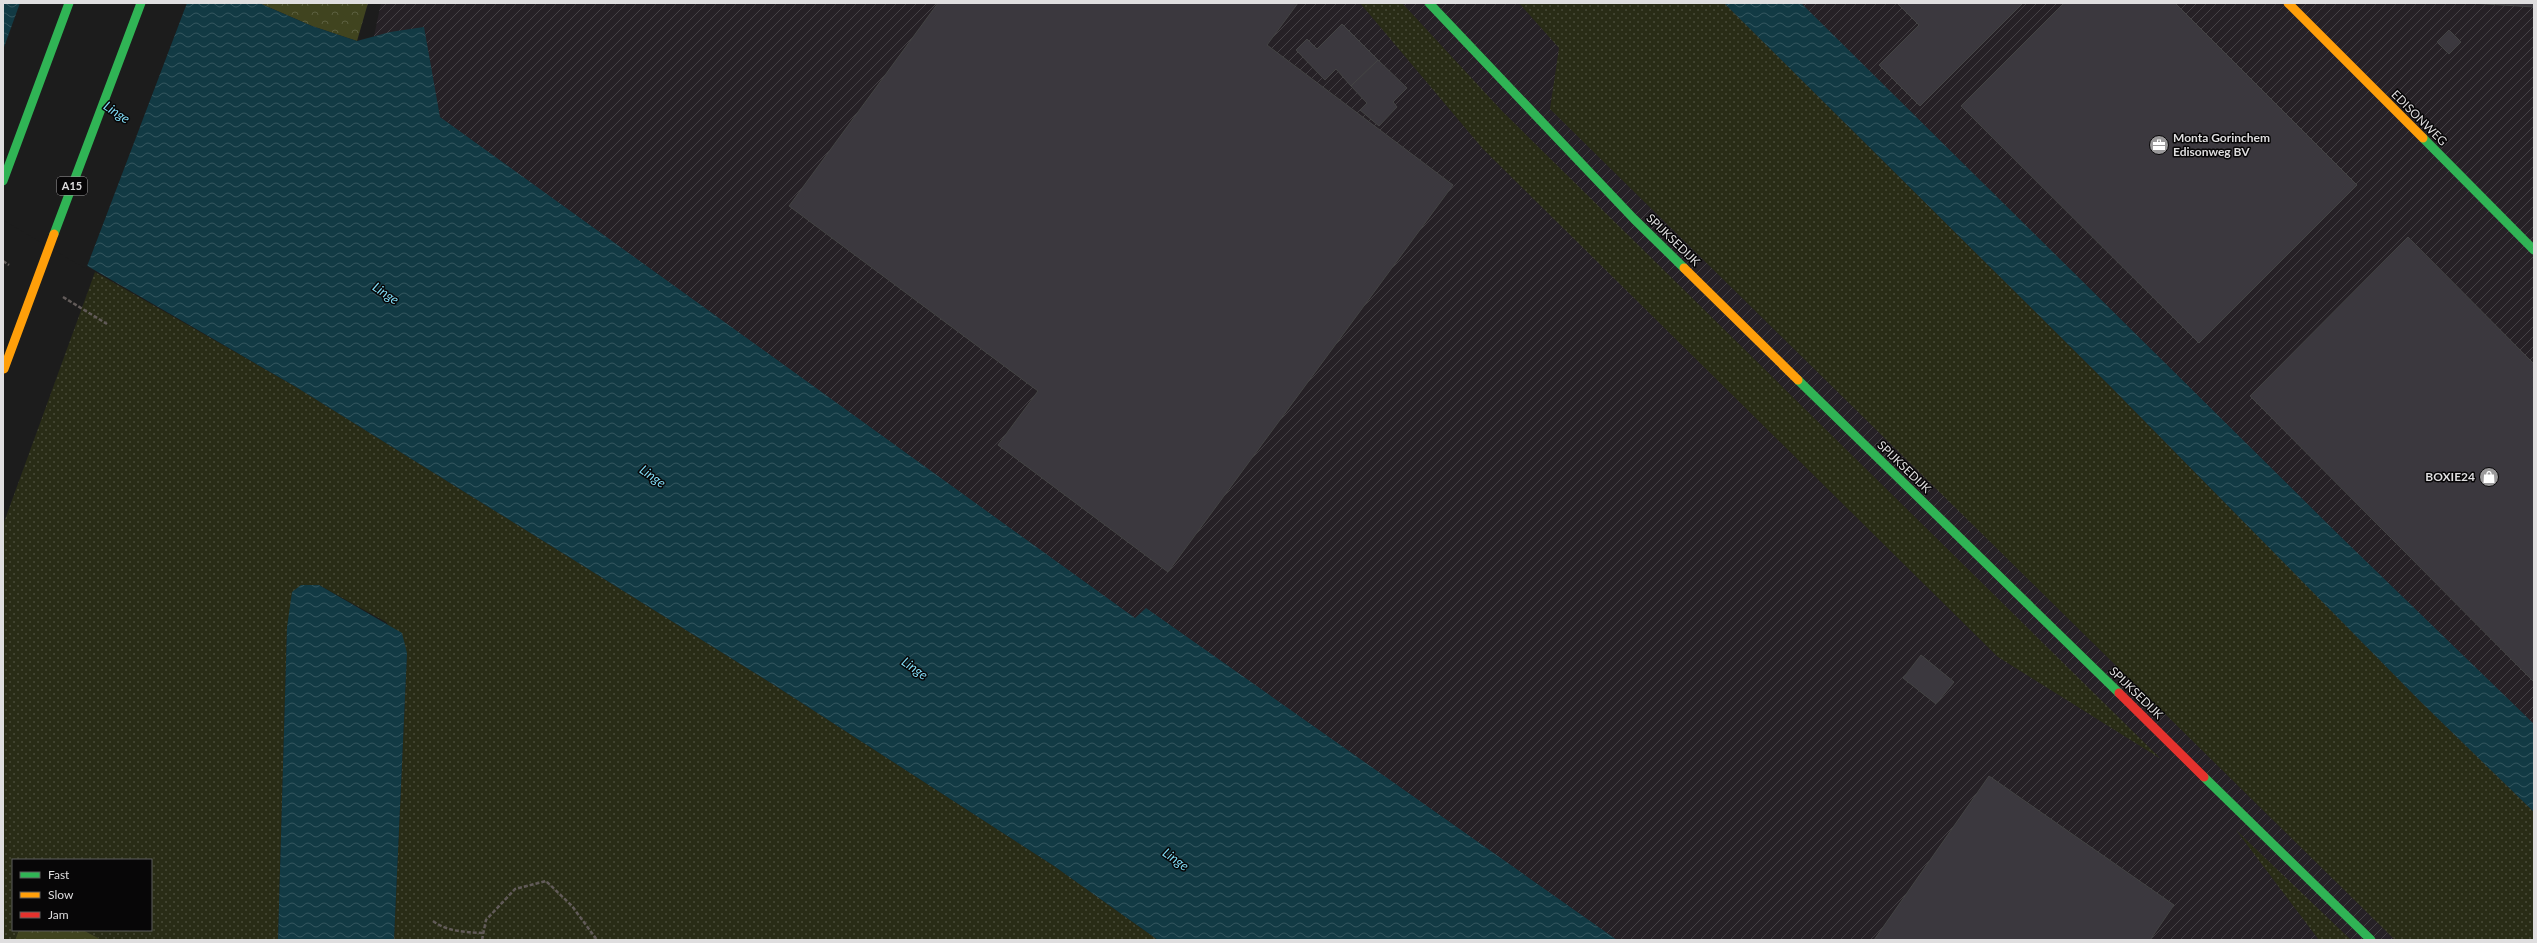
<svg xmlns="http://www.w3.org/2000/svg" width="2537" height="943" font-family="Lato,sans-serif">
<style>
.industrial{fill:url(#industrial-furrows)}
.grass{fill:url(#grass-dots)}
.forest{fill:url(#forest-crowns)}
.water{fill:url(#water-waves)}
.pier{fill:#1c1c1c}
.building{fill:#3b383e;stroke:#444}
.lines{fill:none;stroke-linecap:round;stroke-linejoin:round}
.path{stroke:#625b59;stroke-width:2.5;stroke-dasharray:4 2;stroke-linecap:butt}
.fast{stroke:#30b455;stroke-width:9}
.slow{stroke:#ff9f0a;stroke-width:9}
.jam{stroke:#e5322d;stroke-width:9}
.fast-bridge{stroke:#30b455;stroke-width:9}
.slow-bridge{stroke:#ff9f0a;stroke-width:9}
.labels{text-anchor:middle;stroke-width:3;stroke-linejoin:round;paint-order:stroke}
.shield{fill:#070607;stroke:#9e9d9e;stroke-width:1}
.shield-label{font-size:11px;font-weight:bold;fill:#dfdedf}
.street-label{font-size:12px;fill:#dfdedf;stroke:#070607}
.poi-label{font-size:12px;font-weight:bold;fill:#dfdedf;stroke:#070607;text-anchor:start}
.water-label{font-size:13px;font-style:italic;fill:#80daf4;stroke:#070607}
</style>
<defs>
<pattern id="industrial-furrows" width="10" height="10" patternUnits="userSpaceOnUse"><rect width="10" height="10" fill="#262126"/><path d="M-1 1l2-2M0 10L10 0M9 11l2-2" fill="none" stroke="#454145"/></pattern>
<pattern id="grass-dots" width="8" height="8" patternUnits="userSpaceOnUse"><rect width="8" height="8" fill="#292c16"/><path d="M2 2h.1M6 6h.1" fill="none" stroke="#484a37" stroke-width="1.8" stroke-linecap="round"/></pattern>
<pattern id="forest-crowns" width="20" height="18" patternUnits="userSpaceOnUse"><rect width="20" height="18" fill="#40441f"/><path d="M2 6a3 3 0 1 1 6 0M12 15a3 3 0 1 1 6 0" fill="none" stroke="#5b5f3f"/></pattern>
<pattern id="water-waves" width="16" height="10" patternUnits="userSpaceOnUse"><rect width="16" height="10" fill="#123a44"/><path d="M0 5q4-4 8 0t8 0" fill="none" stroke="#34565f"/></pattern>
</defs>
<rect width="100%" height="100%" fill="#1c1c1c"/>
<polygon class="industrial" points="381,3 2534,3 2534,940 1549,940 359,108"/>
<g class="grass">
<polygon points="1360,3 1402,3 1503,112 2161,759 1998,657 1483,149"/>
<polygon points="1519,3 1724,3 2111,387 2420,701 2534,812 2534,940 2395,940 1550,109 1559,48"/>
<polygon points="95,272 296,387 771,683 1054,866 1158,940 394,940 407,653 386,622 319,585 302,585 287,627 278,940 102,940 83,930 151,930 151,860 13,860 13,930 19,930 15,940 3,940 3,525"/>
<polygon points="2236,830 2351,940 2319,940"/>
</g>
<g class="forest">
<polygon points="259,3 368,3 357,41 312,26"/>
<polygon points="19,930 83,930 102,940 15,940"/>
</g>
<g class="water">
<polygon points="3,3 259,3 312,26 357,41 390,32 424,27 440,117 1135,618 1146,608 1617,940 1158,940 1054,866 771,683 296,387 3,217"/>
<polygon points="1724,3 1801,3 2341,537 2534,724 2534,812 2420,701 2111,387"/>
<polygon points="301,585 319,585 402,633 407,653 394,940 278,940 287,627 292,592"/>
</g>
<polygon class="pier" points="20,3 187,3 86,269 3,220 3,50"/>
<g class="building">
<polygon points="938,3 1298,3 1267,45 1453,185 1168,572 998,445 1038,391 789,206"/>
<polygon points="1897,3 2023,3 1920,106 1879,65 1919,25"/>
<polygon points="2064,3 2175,3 2357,185 2199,343 1961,106"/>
<polygon points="2470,3 2534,3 2534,7"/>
<polygon points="1342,24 1378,60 1351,86 1336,69 1325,80 1296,50 1307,39 1317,49"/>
<polygon points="2449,30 2461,42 2449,54 2437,42"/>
<polygon points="1378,60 1407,88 1393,102 1397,107 1379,126 1360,110 1367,103 1351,86"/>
<polygon points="2408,237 2534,364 2534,682 2250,396"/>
<polygon points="1921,655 1954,682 1936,704 1903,678"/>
<polygon points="1989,776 2174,905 2150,940 1874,940"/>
</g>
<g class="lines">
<g class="path">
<polyline points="3,261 9,265"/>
<polyline points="63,297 107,324"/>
<path d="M433 921C448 932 465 932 483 933"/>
<polyline points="482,940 486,920 515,889 546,881 572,906 597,940"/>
</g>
<g class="fast">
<polyline points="1429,3 1634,219 1684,268"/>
<polyline points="2423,138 2534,250"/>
<polyline points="3,181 69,3"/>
<polyline points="1798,380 2119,693"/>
<polyline points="2204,777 2371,940"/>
</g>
<g class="slow">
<polyline points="2288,3 2423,138"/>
<polyline points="1684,268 1798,380"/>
</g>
<polyline class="jam" points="2119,693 2204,777"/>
<polyline class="fast-bridge" points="54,234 141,3"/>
<polyline class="slow-bridge" points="4,369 54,234"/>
</g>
<defs>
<symbol id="office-disc" viewBox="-11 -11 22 22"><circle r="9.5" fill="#9b9a9b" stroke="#070607"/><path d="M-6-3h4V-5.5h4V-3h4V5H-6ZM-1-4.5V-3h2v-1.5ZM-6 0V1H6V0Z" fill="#fff"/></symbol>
<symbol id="shop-disc" viewBox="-11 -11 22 22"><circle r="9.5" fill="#9b9a9b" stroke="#070607"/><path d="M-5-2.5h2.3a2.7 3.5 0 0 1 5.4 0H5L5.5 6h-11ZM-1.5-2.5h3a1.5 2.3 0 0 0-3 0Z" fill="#fff"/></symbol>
</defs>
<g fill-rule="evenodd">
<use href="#office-disc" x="2148" y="134" width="22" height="22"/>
<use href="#shop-disc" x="2478" y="466" width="22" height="22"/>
</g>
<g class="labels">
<rect class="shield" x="57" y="177" width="30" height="18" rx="3"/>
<g class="shield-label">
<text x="72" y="190">A15</text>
</g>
<g class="street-label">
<text transform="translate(2419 118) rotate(45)" y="4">EDISONWEG</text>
<text transform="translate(1673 240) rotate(44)" y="4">SPIJKSEDIJK</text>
<text transform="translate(1904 467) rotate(44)" y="4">SPIJKSEDIJK</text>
<text transform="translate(2136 693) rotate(44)" y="4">SPIJKSEDIJK</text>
</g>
<g class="poi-label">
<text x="2173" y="142">Monta Gorinchem<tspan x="2173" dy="14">Edisonweg BV</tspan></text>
<text x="2475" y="481" text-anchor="end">BOXIE24</text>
</g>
<g class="water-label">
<text transform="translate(117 112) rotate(34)" y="5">Linge</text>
<text transform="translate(386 293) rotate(34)" y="5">Linge</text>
<text transform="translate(653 476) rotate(36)" y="5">Linge</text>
<text transform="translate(915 668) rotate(36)" y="5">Linge</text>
<text transform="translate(1176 859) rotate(36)" y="5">Linge</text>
</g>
</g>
<rect width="2537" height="943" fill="none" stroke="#dfdedf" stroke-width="8"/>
<rect x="12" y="859" width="140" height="72" fill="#070607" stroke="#5d5c5d"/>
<rect x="20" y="872" width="20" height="6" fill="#30b455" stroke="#5d5c5d"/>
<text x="48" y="879" font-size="12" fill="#dfdedf">Fast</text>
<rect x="20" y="892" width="20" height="6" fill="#ff9f0a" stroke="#5d5c5d"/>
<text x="48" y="899" font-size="12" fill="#dfdedf">Slow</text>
<rect x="20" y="912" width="20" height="6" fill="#e5322d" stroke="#5d5c5d"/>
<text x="48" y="919" font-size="12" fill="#dfdedf">Jam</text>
</svg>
